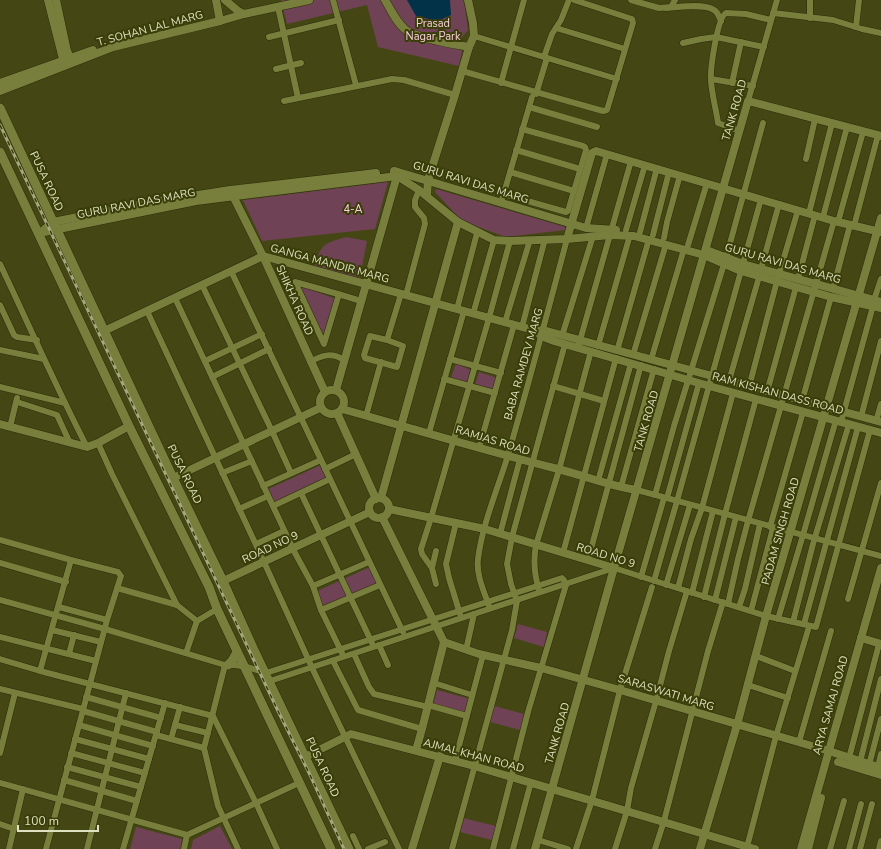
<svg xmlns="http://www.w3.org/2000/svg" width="881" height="849" font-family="'Nunito Sans',sans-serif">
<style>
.green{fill:#704255}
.water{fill:#013248}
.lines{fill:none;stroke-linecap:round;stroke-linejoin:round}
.minor-casing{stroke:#2a2d09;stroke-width:7}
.tertiary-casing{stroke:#2a2d09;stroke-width:9}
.secondary-casing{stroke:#2a2d09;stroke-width:10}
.minor{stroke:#787e3c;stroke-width:6}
.tertiary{stroke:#787e3c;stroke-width:8}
.secondary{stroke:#787e3c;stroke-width:9}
.rail-casing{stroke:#a4a87f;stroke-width:3}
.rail{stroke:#393d07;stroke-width:1.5;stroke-dasharray:4.5;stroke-linecap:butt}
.labels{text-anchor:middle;stroke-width:4;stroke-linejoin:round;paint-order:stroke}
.park-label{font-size:11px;fill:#f9cede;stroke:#393d07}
.street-label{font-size:11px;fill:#dee2c0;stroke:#393d07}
</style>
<rect width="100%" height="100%" fill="#444714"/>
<g class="green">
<polygon points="281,0 464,0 468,30 462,37 462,51 459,66 378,47 367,5 287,24"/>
<polygon points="388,182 375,229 262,241 243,200"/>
<polygon points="436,189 565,227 565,230 506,237 462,221 435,192"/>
<path d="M346 237 367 241 359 282 314 267C322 243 323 244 346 237Z"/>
<polygon points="298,285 336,299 323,338"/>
<polygon points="456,363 470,370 466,386 450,381"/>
<polygon points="479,372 497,378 493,395 474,388"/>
<polygon points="321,465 329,483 274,508 266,490"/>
<polygon points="370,567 378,585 323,610 315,592"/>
<polygon points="518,624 547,632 544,647 514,638"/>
<polygon points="437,690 470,699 466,714 433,705"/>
<polygon points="494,706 524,714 520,730 490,722"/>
<polygon points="463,818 496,826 492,840 460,832"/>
<polygon points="220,826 232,849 191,849 193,840"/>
<polygon points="136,827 182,839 180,849 130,849"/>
</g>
<polygon class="water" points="407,0 450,0 451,15 438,21 416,16"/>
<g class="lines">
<defs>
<g id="minor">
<polyline points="333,0 356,85"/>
<polyline points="631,0 659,8 671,7 675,0"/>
<polyline points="278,7 298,98"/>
<path d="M666 8C678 7 704 3 714 10 718 12 719 17 721 21"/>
<polyline points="773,13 833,20 862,29 881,33"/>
<polyline points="810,18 810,0"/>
<polyline points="856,27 859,0"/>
<polyline points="556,28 625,49"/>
<polyline points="474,36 617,79"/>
<polyline points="269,37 339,20"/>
<polyline points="683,43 701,39 716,37 764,47"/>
<polyline points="544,57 552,34 561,20 569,0"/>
<polyline points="276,69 301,63"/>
<polyline points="462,71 603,111 607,110 633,23 632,19 574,0"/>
<polyline points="711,79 753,86"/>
<polyline points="501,83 524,0"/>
<polyline points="732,83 741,42"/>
<polyline points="536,94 547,58"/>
<polyline points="284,101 392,79 404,80 455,95"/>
<polyline points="748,101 777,0"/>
<polyline points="529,107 597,127"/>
<path d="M740 131 718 123C716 109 712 95 711 81 710 70 717 18 726 13L746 14 771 20"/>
<polyline points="516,150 580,169"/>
<polyline points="806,159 815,119"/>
<polyline points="510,172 574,191"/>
<polyline points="503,194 566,212 568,211 586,150 585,147 583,146 522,129"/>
<polyline points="501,203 532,97"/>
<polyline points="809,213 832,123"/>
<polyline points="823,217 847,127"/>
<polyline points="838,222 863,132"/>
<polyline points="854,226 878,135"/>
<polyline points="586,228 607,154"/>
<polyline points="626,230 645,165"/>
<polyline points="640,232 657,168"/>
<polyline points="653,235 669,172"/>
<polyline points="664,238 667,222 680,175"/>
<polyline points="688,245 707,183"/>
<polyline points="726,258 763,123"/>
<path d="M0 264C29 325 56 387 87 447"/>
<polyline points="743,264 761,199"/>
<polyline points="761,269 779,204"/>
<polyline points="231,271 403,632"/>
<polyline points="798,279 815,215"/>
<polyline points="202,285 272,431 291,473"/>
<polyline points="833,289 850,225"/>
<path d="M339 294 324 344 295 282C317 288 339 294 361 301"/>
<polyline points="406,295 425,224 424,218 415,207 415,200 419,190"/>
<polyline points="175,298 295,553 313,586 321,610 342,653"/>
<polyline points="874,300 881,279"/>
<polyline points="0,305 14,335 17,337 37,340"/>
<polyline points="457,309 477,233"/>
<polyline points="147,311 264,562 314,672 399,849"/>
<polyline points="473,314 494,240"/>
<polyline points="505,322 530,240"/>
<polyline points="522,327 545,239"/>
<polyline points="562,336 593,236"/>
<polyline points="387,340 403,346 397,367 365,358 364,355 370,336 387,340 401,294"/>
<polyline points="579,344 631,161"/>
<polyline points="598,346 630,235"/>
<polyline points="0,350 44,359"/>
<polyline points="617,351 649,239"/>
<polyline points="633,355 666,244"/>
<polyline points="450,359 501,373"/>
<polyline points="651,360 684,249"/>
<polyline points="205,361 262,334"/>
<path d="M310 362C322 355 332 352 344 360"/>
<polyline points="212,377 269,349"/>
<polyline points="444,379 495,393"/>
<polyline points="729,381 759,277"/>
<polyline points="553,386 604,401"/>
<polyline points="0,387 65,403"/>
<polyline points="749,387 777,281 798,210"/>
<polyline points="767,392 796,287"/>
<polyline points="802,401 831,297"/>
<polyline points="17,402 57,415 70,443"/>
<polyline points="366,416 381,362"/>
<polyline points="861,417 881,341"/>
<polyline points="876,421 881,404"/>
<polyline points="841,422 873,306"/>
<polyline points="10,427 17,398"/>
<polyline points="429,433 464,311"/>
<polyline points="98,443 112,474 177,605 197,621 217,609"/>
<polyline points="479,448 514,325"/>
<polyline points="325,469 356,454"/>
<polyline points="222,473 252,461"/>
<polyline points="598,481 631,363"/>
<polyline points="263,486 321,460"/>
<polyline points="621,487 654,369"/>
<polyline points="637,490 881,556"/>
<polyline points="301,493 372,643"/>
<polyline points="655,495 674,426 724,264"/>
<polyline points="667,498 699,383"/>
<polyline points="273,506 330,479"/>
<polyline points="239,509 268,496"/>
<polyline points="456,523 446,564 449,578 460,614"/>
<polyline points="770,527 803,412"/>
<polyline points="500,534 520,459"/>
<polyline points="0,540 71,560 40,671"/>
<polyline points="256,544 284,531"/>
<polyline points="563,553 616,358"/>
<polyline points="588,560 641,365"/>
<polyline points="0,563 66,582"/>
<polyline points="432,568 436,551"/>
<polyline points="641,577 664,498"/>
<polyline points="654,581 677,501 741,271"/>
<polyline points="436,584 432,568 422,554 421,549 431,518 489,318 510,241"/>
<polyline points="666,585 690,505"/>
<polyline points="313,586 369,562"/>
<polyline points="117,588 177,605"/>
<polyline points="678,588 691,539 702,508 733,393"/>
<path d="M539 590C534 574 533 561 536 545L559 470 591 351"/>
<polyline points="692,593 713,511"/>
<polyline points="704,597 725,514 756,399"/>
<polyline points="848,599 881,483"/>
<path d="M0 600 105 629 225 665C240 664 251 668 266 673L562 578 564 580 566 585"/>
<polyline points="715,600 736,517"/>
<polyline points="728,604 738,559 748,521 834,221"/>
<path d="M489 606C484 591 476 575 478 559 482 525 498 488 508 455 529 383 548 311 567 239"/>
<polyline points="59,607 107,620"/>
<polyline points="739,607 745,589 760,524"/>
<polyline points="321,610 380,585"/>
<polyline points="751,611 773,528"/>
<polyline points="778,619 803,535 836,420"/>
<polyline points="793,622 813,544 849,424"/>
<polyline points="804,624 858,427"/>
<polyline points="52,630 101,642"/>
<polyline points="0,637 96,661"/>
<polyline points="379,645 388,665"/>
<polyline points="466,650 474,614"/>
<polyline points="186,653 197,621"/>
<polyline points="69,654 74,635"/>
<polyline points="354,654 369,687 374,694 428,707"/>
<polyline points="756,656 795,671"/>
<polyline points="0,659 40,671 213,716 256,803 299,783"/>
<polyline points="333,661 358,710 422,729"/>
<polyline points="225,665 204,748 218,806 238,849"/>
<polyline points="270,681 614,568 766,616 816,627 870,430"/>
<polyline points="434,683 472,695"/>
<polyline points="748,685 788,698"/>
<polyline points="0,689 83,709"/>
<polyline points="86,697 161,718"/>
<polyline points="428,705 467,716"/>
<polyline points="83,711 157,732"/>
<polyline points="79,725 153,746"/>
<polyline points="175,725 208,733"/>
<polyline points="156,735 204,748"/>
<polyline points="75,739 149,759"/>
<polyline points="171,739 180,707"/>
<polyline points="799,742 831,631"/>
<polyline points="0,753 15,693"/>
<polyline points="71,753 145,773"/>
<polyline points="849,758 879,644"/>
<polyline points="455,761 483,655"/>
<polyline points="860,762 881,679"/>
<polyline points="869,765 881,719"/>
<polyline points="67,767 141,787"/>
<polyline points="878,767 881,754"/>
<polyline points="64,780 137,801"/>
<polyline points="0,783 187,835 256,803 277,849"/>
<polyline points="0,824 14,829"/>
<polyline points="353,836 359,849"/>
<polyline points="538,840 568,849"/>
<polyline points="747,847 776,736 808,630"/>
<polyline points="9,849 23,789"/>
<polyline points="46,849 107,620 121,576 118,572 71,560"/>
<polyline points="87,849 126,693"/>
<polyline points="123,849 165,703"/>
<polyline points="184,849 187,835"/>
<polyline points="368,849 385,842"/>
<polyline points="452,849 512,630 517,601 511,584 507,564 512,537 565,344"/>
<polyline points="493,849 528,712 566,585"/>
<polyline points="513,849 531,782"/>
<polyline points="576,849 592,800 620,690 652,587"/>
<polyline points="615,849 627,811 631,788 656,701 669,651 687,591"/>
<polyline points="655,849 664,821 708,651 723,602"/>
<polyline points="830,849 844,801"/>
<polyline points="849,849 861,804"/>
<polyline points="860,849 872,804"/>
<polyline points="879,849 881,841"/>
</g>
<g id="tertiary">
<polyline points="48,0 64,63"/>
<polyline points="56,0 67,51 72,62"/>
<polyline points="216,0 220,21"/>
<polyline points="225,0 238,11 244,14"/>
<path d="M385 0C391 10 397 24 407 31 420 39 453 44 469 47"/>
<polyline points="0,83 93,50"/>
<polyline points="0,91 113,47 220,21 244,14 309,0"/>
<polyline points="394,171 398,172 586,228 616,230"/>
<polyline points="427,195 428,180 455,95 469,47 474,36 473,23 468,0"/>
<polyline points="233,196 263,256 325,392"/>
<polyline points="39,233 196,201 397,176 419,190 458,222 494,240 510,241 567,239 610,235 634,236 704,255 741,271 831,297 881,308"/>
<polyline points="40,233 53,222 153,202 230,190 376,173"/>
<polyline points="567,239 592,153 596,151 834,221 881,232"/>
<polyline points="709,251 743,264 881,302"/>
<polyline points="104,331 263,256 537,331 543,330 881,422"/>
<polyline points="537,331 541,336 554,341 709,386 881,433"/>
<circle cx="332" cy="402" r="12"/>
<polyline points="336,390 397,176"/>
<path d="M342 409C414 429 486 451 558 469 585 476 610 486 637 490"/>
<polyline points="337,413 376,499"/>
<polyline points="0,424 87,447 98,443 129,426"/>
<polyline points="173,478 320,408"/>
<polyline points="381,498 458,222"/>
<circle cx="379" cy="508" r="10"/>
<polyline points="389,509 485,529 614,568"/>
<polyline points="382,517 444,642 422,729 416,750"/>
<polyline points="223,581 370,512"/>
<polyline points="861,638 881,644"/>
<polyline points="444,642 479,654 541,668 620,690 829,751 881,768"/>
<polyline points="305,757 351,734 474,766 755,849"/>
<polyline points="838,762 881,775"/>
<polyline points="412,849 440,756"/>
<polyline points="535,849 614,568 748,101 881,136"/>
<polyline points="700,849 737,725 766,616 881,218"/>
<polyline points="801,849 881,568"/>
<polyline points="808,849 821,798"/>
</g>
<g id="secondary">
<polyline points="0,108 173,478 223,581 254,650 349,849"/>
<polyline points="0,152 129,426 209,587 217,609 331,849"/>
<polyline points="228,665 232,661 237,652"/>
</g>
</defs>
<use href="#minor" class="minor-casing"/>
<use href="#tertiary" class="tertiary-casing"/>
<use href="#secondary" class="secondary-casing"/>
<use href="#minor" class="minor"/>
<use href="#tertiary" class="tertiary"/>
<use href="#secondary" class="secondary"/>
<defs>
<polyline id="rail" points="0,125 278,711 311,777 344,849"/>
</defs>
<use href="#rail" class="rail-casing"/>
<use href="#rail" class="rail"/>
</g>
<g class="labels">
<g class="park-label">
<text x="433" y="27">Prasad<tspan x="433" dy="13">Nagar Park</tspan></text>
<text x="353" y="213">4-A</text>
</g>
<g class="street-label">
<text transform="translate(150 28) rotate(-15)" y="4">T. SOHAN LAL MARG</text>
<text transform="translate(734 110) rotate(-74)" y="4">TANK ROAD</text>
<text transform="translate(47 181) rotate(65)" y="4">PUSA ROAD</text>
<text transform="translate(471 182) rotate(17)" y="4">GURU RAVI DAS MARG</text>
<text transform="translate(136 203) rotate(-11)" y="4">GURU RAVI DAS MARG</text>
<text transform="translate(330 263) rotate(15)" y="4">GANGA MANDIR MARG</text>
<text transform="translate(783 263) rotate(16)" y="4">GURU RAVI DAS MARG</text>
<text transform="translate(295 300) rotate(66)" y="4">SHIKHA ROAD</text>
<text transform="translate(523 364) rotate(-74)" y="4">BABA RAMDEV MARG</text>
<text transform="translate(778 393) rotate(15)" y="4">RAM KISHAN DASS ROAD</text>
<text transform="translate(646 421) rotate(-74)" y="4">TANK ROAD</text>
<text transform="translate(493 440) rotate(17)" y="4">RAMJAS ROAD</text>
<text transform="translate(185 474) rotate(64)" y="4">PUSA ROAD</text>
<text transform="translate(780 531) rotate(-74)" y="4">PADAM SINGH ROAD</text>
<text transform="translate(270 547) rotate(-25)" y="4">ROAD NO 9</text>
<text transform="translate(606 555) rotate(17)" y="4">ROAD NO 9</text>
<text transform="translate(666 692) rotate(17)" y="4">SARASWATI MARG</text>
<text transform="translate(830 705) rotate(-74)" y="4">ARYA SAMAJ ROAD</text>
<text transform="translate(557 733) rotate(-74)" y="4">TANK ROAD</text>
<text transform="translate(474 755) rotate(15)" y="4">AJMAL KHAN ROAD</text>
<text transform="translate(323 767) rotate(65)" y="4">PUSA ROAD</text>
</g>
</g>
<path d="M18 825v6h80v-6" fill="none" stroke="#dee2c0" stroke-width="2"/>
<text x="24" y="825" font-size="12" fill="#dee2c0" stroke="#393d07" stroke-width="3" paint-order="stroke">100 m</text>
</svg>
